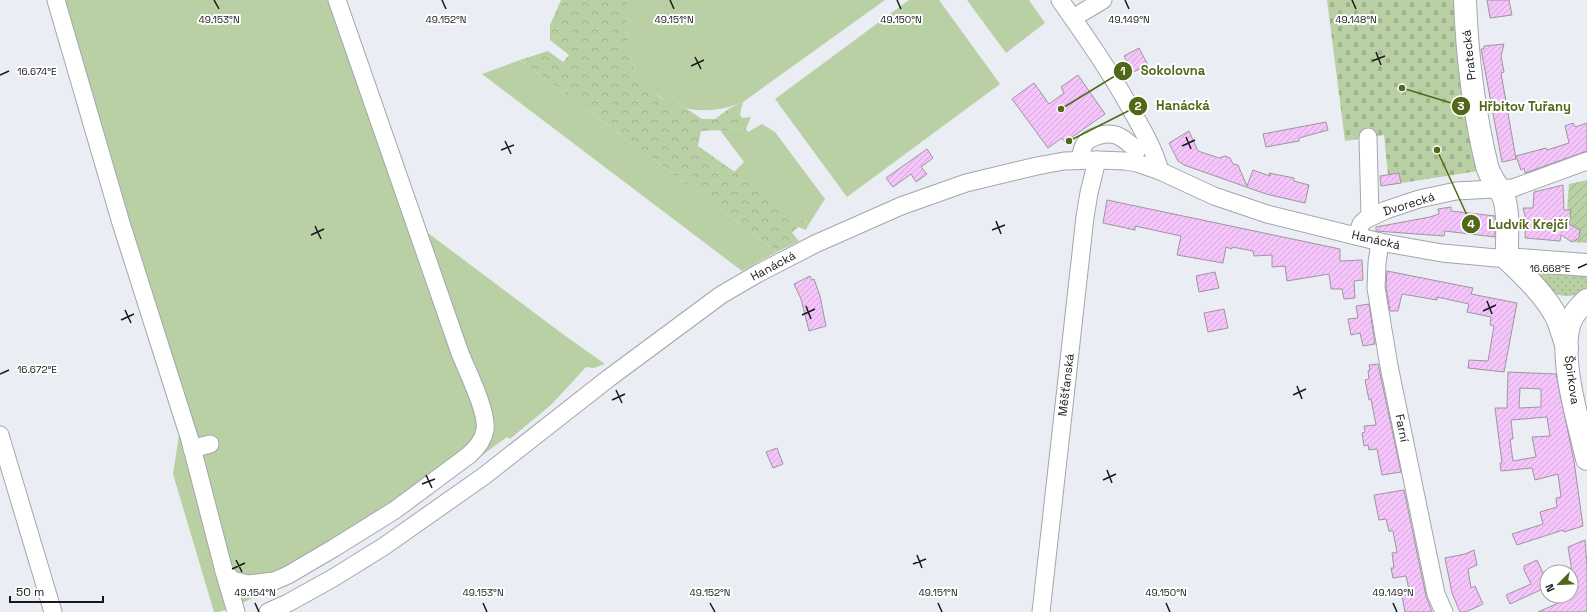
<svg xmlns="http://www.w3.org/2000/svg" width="1587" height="612" font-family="'Space Grotesk',sans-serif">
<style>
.grass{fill:#b9d0a4}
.forest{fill:url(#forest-crowns)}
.cemetery{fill:url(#cemetery-stones)}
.park{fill:url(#park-dots)}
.garden{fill:url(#garden-furrows)}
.building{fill:url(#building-hatch);stroke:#9c979c;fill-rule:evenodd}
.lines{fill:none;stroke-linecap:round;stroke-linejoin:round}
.minor-casing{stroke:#a3a6ac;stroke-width:19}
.major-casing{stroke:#a3a6ac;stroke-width:24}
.minor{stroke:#fff;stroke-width:17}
.major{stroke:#fff;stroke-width:22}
.ticks{fill:none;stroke:#18191b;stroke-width:1.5}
.labels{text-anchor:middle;stroke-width:4;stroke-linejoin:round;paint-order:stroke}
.street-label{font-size:12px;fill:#18191b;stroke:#fff}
.ticks-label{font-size:10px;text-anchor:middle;fill:#18191b;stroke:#fff;stroke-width:4;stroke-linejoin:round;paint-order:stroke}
.leader{fill:none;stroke:#516818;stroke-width:1.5}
.callout-dot{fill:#516818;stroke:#fff;stroke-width:1.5}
.mark-label{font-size:12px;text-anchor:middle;font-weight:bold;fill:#fff}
.callout-label{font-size:13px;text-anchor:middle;font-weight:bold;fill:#516818;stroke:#fff;stroke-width:4;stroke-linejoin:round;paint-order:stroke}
</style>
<defs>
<pattern id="forest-crowns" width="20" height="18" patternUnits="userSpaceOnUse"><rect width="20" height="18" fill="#b9d0a4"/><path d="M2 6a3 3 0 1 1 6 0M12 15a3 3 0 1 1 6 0" fill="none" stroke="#9eb28d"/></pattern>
<pattern id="cemetery-stones" width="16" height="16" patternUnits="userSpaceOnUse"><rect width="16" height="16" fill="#b9d0a4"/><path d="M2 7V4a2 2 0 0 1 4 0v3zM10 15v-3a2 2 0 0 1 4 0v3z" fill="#9eb28d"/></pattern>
<pattern id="park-dots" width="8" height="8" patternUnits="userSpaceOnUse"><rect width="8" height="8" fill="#b9d0a4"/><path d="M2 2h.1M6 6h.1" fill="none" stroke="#9eb28d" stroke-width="1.8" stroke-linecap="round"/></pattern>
<pattern id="garden-furrows" width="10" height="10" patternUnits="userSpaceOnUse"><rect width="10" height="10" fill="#b9d0a4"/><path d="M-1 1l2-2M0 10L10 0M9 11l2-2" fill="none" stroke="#9eb28d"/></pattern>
<pattern id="building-hatch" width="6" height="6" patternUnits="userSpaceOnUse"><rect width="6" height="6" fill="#f5c4fb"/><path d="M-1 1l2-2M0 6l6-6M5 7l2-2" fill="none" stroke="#d1a8d7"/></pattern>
</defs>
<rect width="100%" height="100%" fill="#eaedf3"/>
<g class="grass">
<polygon points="51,0 346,0 425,233 428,233 564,335 605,364 594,368 586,367 552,404 510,439 507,437 387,525 296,578 240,604 219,612 214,612 173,474 179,435 163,385"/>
<path d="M627 0H885L743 102C712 115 678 114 652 90 645 84 638 78 634 69 630 60 629 50 627 40 626 27 624 12 627 0Z"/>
<polygon points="909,0 939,0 1000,84 847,197 775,99"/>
<polygon points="967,0 1029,0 1045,23 1006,53"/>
<polygon points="520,60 777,252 742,271 482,74"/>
<polygon points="762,124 775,132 825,199 809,224 734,172 744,162 720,130 746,129 748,132"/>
</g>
<polygon class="forest" points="561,0 627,0 626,30 630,57 634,69 641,80 661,98 687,109 702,119 715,119 730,108 743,102 740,114 742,118 751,117 746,129 701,131 698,146 809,224 806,230 798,227 792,233 799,241 777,252 520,60 548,51 563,62 569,55 550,40 550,25"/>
<polygon class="cemetery" points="1327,0 1455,0 1478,171 1389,185 1384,135 1345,141"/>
<path class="park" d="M1533 267 1587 274V291C1566 299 1562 297 1543 288Z"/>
<polygon class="garden" points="1587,180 1587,243 1572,242 1579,238 1580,230 1573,226 1565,229 1571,210 1567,210 1569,184"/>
<g class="building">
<polygon points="1487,0 1509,0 1512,15 1490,18"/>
<polygon points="1504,44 1501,56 1504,72 1501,73 1516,159 1502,162 1481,49 1484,49 1484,46"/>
<polygon points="1139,48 1148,65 1133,72 1124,56"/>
<polygon points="1078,75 1105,114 1065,142 1062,138 1048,148 1012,99 1034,83 1049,104 1064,93 1061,87"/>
<polygon points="1326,122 1328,130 1299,138 1299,141 1266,147 1263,134"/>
<polygon points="1573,123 1575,127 1587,123 1587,151 1525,173 1524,168 1521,170 1516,156 1546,148 1547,150 1569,143 1565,126"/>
<polygon points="1189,131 1198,151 1219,158 1225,156 1230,158 1233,164 1238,165 1247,186 1253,170 1270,176 1269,173 1294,178 1294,181 1309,185 1305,203 1266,194 1184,165 1178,161 1169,143"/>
<polygon points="927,149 933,158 921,167 927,174 916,182 911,174 893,187 886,178"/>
<polygon points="1399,173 1401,183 1381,186 1380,176"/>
<polygon points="1563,185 1564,210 1571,210 1569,224 1580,230 1579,238 1572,242 1561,235 1560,241 1525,238 1526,220 1523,208 1533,208 1534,192"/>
<polygon points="1107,200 1340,249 1340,261 1362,260 1363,280 1354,281 1355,298 1344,299 1342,289 1331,289 1329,274 1287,281 1285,266 1272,267 1272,255 1254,256 1253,251 1232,247 1232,249 1226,247 1223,263 1177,255 1181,236 1135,226 1135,230 1103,223"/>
<polygon points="1451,207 1451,211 1495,216 1495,237 1445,231 1444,236 1376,231 1376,227 1430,217 1439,214 1438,209"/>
<polygon points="1387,271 1473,288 1471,294 1517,303 1504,372 1468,368 1469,360 1488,361 1494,326 1490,325 1491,317 1467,312 1469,304 1437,297 1437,300 1402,294 1398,311 1390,311 1386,287"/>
<polygon points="1215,272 1219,288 1199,292 1196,276"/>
<polygon points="810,276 812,280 814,279 820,296 826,326 809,331 801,299 794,284"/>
<polygon points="1369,304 1375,344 1363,346 1360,333 1351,335 1348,319 1358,318 1356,306"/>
<polygon points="1224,309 1228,328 1208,332 1204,313"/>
<polygon points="1378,364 1401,472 1382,475 1377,449 1369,450 1368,445 1364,446 1362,433 1365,432 1364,426 1376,425 1371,399 1369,400 1365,380 1369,379 1368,371 1370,370 1369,365"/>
<path d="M1508 372 1556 374 1574 461 1583 526 1564 532 1563 530 1517 545 1512 534 1543 524 1540 512 1557 507 1556 498 1561 497 1558 474 1535 480 1532 468 1501 471 1500 463H1502L1495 408H1507ZM1520 388 1541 389V407L1519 408ZM1547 417 1550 436 1532 437 1536 457 1513 461 1510 439H1513L1511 420Z"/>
<polygon points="777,448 783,464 773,468 766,452"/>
<polygon points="1404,490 1426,596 1432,612 1405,612 1402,596 1410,594 1406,576 1393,578 1391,568 1394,568 1392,553 1397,552 1393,531 1389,531 1386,519 1379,520 1374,495"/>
<polygon points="1585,540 1587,566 1587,612 1538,612 1572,597 1571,565 1568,547"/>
<polygon points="1474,550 1477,565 1468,569 1471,588 1475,586 1483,604 1466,612 1460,612 1452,593 1445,558 1465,554"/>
<polygon points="1537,560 1547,582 1547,587 1510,604 1506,595 1531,584 1524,570 1524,566"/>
</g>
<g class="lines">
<defs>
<g id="minor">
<path d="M56 0 121 223 190 440 224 571 232 580 248 584 274 581 288 575 334 548 395 510 469 455C477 448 483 441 485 430 488 412 467 371 460 353L337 0"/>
<path d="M1060 0C1086 37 1112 74 1133 113 1144 132 1154 150 1160 171"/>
<polyline points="1073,18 1103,0"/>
<polyline points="1368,137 1370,217"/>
<path d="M1080 160C1081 155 1082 149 1084 145 1089 136 1107 132 1116 135 1124 138 1131 145 1137 150"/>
<polyline points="1357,236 1361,224 1365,220 1386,210 1419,199 1456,191 1513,188 1587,161"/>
<polyline points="1380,242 1377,263 1376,288 1389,366 1436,594 1444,612"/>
<polyline points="0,435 53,612"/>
<polyline points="192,449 210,444"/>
<polyline points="224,571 236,612"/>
<polyline points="268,612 288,603 333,578 383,547 484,476 609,378 721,295 757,274 815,244 901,206 966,183 1037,166 1064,161 1097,160 1125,161 1137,163 1160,171 1214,196 1267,214 1380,242 1442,253 1507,259"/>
<polyline points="1041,612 1085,217 1089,193 1097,160"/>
</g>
<g id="major">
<path d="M1465 0C1467 56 1474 112 1487 166 1490 178 1499 187 1504 198 1510 217 1506 239 1507 259 1525 276 1546 296 1557 318 1561 328 1564 338 1567 348"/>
<polyline points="1507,259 1587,265"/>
<path d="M1587 300C1580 306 1574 313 1570 322 1558 358 1579 423 1587 459"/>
</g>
</defs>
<use href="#minor" class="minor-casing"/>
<use href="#major" class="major-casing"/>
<use href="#minor" class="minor"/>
<use href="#major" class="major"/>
</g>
<path class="ticks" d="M214 0 219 9M442 0 446 9M670 0 674 9M897 0 901 9M1125 0 1129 9M1352 0 1356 9M1376 52 1381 65M695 57 701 69M1372 61 1385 56M691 66 704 60M0 75 9 71M1186 137 1191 149M505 141 511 154M1182 146 1195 140M501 150 514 145M996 221 1001 234M315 226 321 239M992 230 1005 225M311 235 324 229M1578 268 1587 264M1487 301 1492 314M806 306 811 319M125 310 131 323M1483 311 1496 305M802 315 815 309M121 320 134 314M0 374 9 370M1297 386 1302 399M616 390 622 403M1293 395 1306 389M612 400 625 394M1107 470 1112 483M426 475 432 488M1103 480 1116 474M422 484 435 479M917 555 922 568M236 560 242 572M913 564 926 559M232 569 245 563M255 603 259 612M483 603 487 612M710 603 715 612M938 603 942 612M1166 603 1170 612M1393 603 1397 612"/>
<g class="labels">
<g class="street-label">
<text transform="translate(1469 55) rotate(-96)" y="4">Pratecká</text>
<text transform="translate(1409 204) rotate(-17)" y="4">Dvorecká</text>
<text transform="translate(1376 240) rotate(13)" y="4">Hanácká</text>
<text transform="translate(773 266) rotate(-28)" y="4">Hanácká</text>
<text transform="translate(1572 380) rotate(82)" y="4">Špirkova</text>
<text transform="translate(1066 385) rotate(-83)" y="4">Měšťanská</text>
<text transform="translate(1402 428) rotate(79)" y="4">Farní</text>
</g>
</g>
<g class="ticks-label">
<text x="219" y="23">49.153°N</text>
<text x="446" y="23">49.152°N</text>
<text x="674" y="23">49.151°N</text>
<text x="901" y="23">49.150°N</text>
<text x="1129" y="23">49.149°N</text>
<text x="1356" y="23">49.148°N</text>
<text x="37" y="75">16.674°E</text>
<text x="1550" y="272">16.668°E</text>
<text x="37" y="373">16.672°E</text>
<text x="255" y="596">49.154°N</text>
<text x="483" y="596">49.153°N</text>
<text x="710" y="596">49.152°N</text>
<text x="938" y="596">49.151°N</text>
<text x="1166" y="596">49.150°N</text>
<text x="1393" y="596">49.149°N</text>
</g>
<path class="leader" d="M1061 109L1123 71M1069 141L1138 106M1402 88L1461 106M1437 150L1471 224"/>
<g class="callout-dot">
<circle cx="1061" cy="109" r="4"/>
<circle cx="1069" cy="141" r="4"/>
<circle cx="1402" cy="88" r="4"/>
<circle cx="1437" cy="150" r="4"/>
<circle cx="1123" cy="71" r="10"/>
<circle cx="1138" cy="106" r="10"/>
<circle cx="1461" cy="106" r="10"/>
<circle cx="1471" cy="224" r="10"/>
</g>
<g class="mark-label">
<text x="1123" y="75">1</text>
<text x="1138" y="110">2</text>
<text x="1461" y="110">3</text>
<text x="1471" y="228">4</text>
</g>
<g class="callout-label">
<text x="1173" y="75">Sokolovna</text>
<text x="1183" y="110">Hanácká</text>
<text x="1525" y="111">Hřbitov Tuřany</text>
<text x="1528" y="229">Ludvík Krejčí</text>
</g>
<g transform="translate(1559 584) rotate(246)"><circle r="19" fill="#ffffff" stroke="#a3a3a4"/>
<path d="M0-3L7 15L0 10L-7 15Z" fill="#516818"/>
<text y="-6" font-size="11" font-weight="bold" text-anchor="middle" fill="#18191b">N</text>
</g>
<path d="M10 596v6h93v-6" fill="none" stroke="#18191b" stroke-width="2"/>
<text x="16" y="596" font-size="12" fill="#18191b" stroke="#ffffff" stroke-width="3" paint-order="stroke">50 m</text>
</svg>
